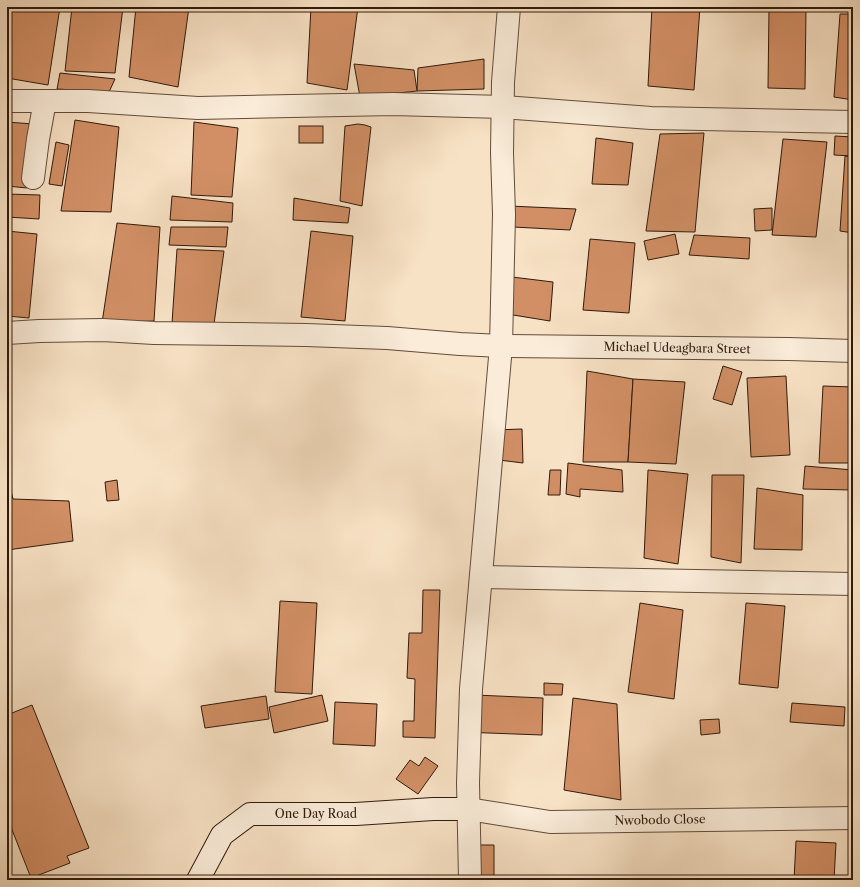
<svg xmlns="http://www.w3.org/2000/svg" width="860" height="887" font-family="'Libre Caslon Text',serif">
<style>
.building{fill:#d28f65;stroke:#301a0c}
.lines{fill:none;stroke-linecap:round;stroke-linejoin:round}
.street-casing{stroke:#624c3a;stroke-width:24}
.secondary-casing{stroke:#301a0c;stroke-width:24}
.street{stroke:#faecd9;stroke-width:22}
.secondary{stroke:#faecd9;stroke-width:22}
.labels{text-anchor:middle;stroke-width:3.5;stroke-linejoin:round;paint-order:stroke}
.street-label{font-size:12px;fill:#301a0c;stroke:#faecd9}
</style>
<rect width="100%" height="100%" fill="#f8e2c5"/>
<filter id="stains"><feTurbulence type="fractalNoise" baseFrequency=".005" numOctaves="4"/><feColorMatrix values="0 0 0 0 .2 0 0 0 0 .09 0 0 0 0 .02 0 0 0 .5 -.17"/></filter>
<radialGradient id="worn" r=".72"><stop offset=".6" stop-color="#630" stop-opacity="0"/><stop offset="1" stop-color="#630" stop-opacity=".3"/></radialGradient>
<g class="building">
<polygon points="8,7 60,7 48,85 7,78"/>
<polygon points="72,7 123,7 115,73 65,71"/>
<polygon points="136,7 189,7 178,87 129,77"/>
<polygon points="311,7 358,7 347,90 307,83"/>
<polygon points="652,7 700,7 694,90 648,86"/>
<polygon points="769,7 806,8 805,89 768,88"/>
<polygon points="840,14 853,14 853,100 834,97"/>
<polygon points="484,59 484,89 417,91 418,68"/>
<polygon points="354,64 414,70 417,91 360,97"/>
<polygon points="60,73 115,79 109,92 57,89"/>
<polygon points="75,120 119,127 111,212 61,211"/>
<polygon points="7,122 33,124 27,188 7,186"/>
<polygon points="194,122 238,128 232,197 191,195"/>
<polygon points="358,124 365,125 371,127 362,206 340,201 345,126"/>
<rect x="299" y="126" width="24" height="17"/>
<polygon points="704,133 695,232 646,231 660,134"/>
<polygon points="835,136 853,137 853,156 834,155"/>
<polygon points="596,138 633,143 628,185 592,184"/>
<polygon points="783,139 827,142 816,237 772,235"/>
<polygon points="56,142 69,145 62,186 49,184"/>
<polygon points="845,156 853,157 853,233 840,231"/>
<polygon points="7,194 40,195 39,219 7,217"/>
<polygon points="172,196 233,203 232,222 170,220"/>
<polygon points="294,198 350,208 348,223 293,220"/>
<polygon points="509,206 576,209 570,230 513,227"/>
<polygon points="772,208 772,230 755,231 754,209"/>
<polygon points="117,223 160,227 154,321 102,323"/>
<polygon points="171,227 228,227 226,247 169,245"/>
<polygon points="7,231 37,234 29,318 7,316"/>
<polygon points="311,231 353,236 345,321 301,317"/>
<polygon points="675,234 679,254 648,260 644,241"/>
<polygon points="694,235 750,238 749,259 689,255"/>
<polygon points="590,239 635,243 629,313 583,310"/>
<polygon points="177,249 224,251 214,324 172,323"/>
<polygon points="512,277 553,282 550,321 507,314"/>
<polygon points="723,366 742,372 732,405 713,399"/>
<polygon points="587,371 633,379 628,462 583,462"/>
<polygon points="786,376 790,455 751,457 747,378"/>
<polygon points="633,379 685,382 676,464 628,462"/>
<polygon points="823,386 853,387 853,463 819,463"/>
<polygon points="522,429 523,463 491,459 493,430"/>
<polygon points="568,463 622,470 623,492 580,489 580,497 566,494"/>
<polygon points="805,466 853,470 853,490 803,489"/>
<polygon points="550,470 561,470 560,495 548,495"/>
<polygon points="648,470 688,474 678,564 644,558"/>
<polygon points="7,474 13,499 69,501 73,541 7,550"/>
<polygon points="712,475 744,475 741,563 711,557"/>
<polygon points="117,480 119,500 107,501 105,482"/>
<polygon points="757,488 803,495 802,550 754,549"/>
<polygon points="423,590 440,590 435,738 403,737 403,721 414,721 415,679 407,678 409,633 422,633"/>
<polygon points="280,601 317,603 312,694 275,692"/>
<polygon points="640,603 683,610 674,699 628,692"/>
<polygon points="746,603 785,606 778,688 739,684"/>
<polygon points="544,683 563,684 562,695 544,695"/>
<polygon points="322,695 328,721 274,733 269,707"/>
<polygon points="475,695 543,698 542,735 461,732"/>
<polygon points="266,696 269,719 205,728 201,706"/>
<polygon points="573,698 617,704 621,800 564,790"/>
<polygon points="335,702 377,704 375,746 333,744"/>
<polygon points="792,703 845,707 844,726 790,722"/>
<polygon points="32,705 89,848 67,856 70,863 31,878 7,817 7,715"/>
<polygon points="719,719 720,733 701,735 700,720"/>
<polygon points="425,757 438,766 418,794 396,779 410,760 419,766"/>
<polygon points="796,841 836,843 834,880 794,880"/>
<polygon points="471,845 494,845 494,880 472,880"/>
</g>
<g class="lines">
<defs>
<g id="street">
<polyline points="7,101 88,101 198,108 393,104 503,107 651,118 853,122"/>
<polyline points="33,178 38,139 45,101"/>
<polyline points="7,333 39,331 103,330 154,333 306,335 387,338 460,344 501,346 789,349 853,351"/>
<polyline points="481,577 853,584"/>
<polyline points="468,809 550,822 853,818"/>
<polyline points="470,880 468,783 471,689 501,346 504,214 502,153 503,82 509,7"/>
</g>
<polyline id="secondary" points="198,880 222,835 250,814 356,814 433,809 468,809"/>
</defs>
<use href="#street" class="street-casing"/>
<use href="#secondary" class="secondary-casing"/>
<use href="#street" class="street"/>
<use href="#secondary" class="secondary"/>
</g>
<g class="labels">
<g class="street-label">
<text transform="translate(677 348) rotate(1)" y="4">Michael Udeagbara Street</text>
<text x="316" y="818">One Day Road</text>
<text transform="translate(660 820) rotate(-1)" y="4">Nwobodo Close</text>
</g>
</g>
<rect width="860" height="887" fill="none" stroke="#f8e2c5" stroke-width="24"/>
<rect x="8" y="8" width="844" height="871" fill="none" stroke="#301a0c" stroke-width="2"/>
<rect x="12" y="12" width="836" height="863" fill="none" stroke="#301a0c"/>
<rect width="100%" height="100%" filter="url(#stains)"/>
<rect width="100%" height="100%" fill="url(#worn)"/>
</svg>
